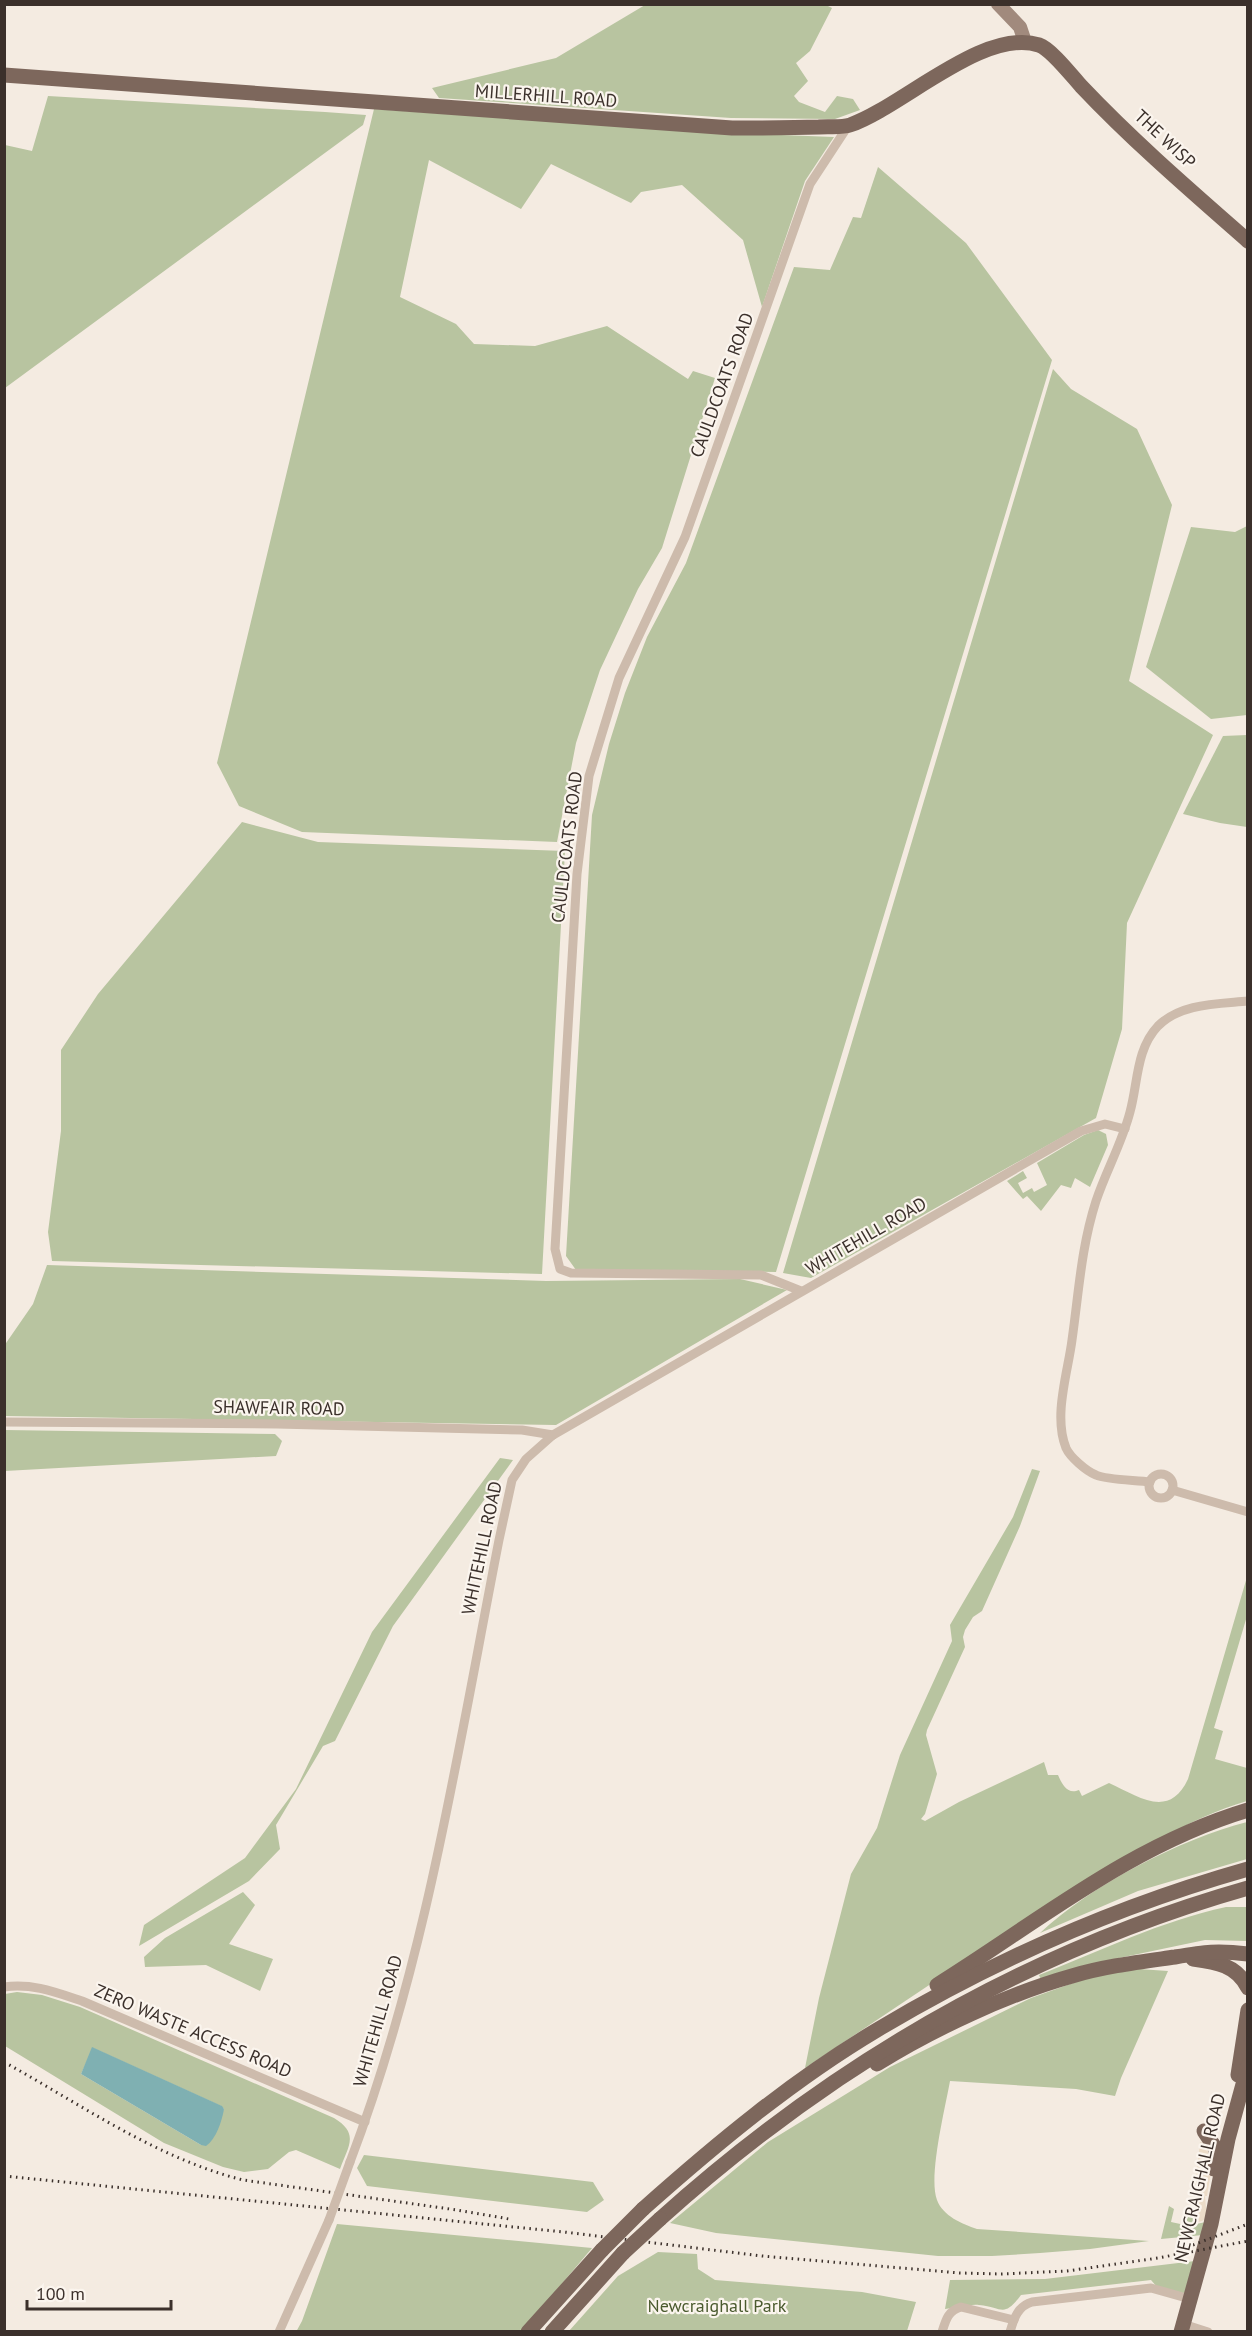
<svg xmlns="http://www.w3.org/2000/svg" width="1252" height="2336" font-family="'PT Sans',sans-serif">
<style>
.green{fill:#b8c4a0;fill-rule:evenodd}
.plaza{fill:#ecdcc8}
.water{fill:#7fb0b2}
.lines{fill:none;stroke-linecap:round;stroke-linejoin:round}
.street{stroke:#cdbbac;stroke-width:9}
.secondary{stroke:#a18a7d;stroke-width:14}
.primary{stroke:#7d675c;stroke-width:15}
.rail{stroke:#3b302b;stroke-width:3;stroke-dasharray:1.5 4.5;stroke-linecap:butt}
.street-bridge{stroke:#cdbbac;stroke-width:9}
.primary-bridge{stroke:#7d675c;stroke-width:15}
.labels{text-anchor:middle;stroke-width:4.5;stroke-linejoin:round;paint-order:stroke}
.street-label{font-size:18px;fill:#3b302b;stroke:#fbf5ee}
.park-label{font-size:18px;fill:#4a5a2e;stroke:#fbf5ee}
</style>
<rect width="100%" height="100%" fill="#f4ebe1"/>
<g class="green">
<polygon points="645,5 824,4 832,8 810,51 796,63 808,81 794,96 799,102 825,112 837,96 853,99 860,110 835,119 731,118 439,98 432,88 556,58"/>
<polygon points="48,96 325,112 366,115 363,125 5,388 5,145 32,151"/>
<polygon points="374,109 730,133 834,137 805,181 762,307 743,240 682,185 641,192 631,203 551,164 521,209 429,160 400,297 456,324 474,344 535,346 607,326 688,379 693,371 715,378 662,548 638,589 600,670 576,743 557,842 302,832 239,806 217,763"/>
<polygon points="878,167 966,243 1052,360 776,1272 576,1270 566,1256 592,815 609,744 625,693 647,637 686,563 794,267 830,270 853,217 861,218"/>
<polygon points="1053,369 1071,389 1137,429 1172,505 1129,681 1213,735 1127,923 1122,1029 1096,1118 811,1278 783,1273"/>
<polygon points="1247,526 1247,715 1211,719 1146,667 1191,527 1235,532"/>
<polygon points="1247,735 1247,827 1220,823 1183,814 1223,736"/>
<polygon points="242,822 318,842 565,851 542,1274 52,1261 48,1232 61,1131 61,1050 98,994"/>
<polygon points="1098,1130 1106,1134 1108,1145 1090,1187 1075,1178 1071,1188 1061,1185 1041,1211 1027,1196 1023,1199 1007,1181 1023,1171 1027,1178 1018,1183 1023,1193 1032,1188 1034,1192 1047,1185 1037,1163 1084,1135"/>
<polygon points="47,1265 546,1281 740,1279 787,1290 556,1425 5,1416 4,1346 33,1304"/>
<polygon points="5,1430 275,1434 282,1441 276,1456 5,1471"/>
<polygon points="500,1458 513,1460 393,1626 335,1741 323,1746 276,1825 280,1849 249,1881 139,1946 144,1925 245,1858 296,1789 372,1632"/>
<path d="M1032 1469 1040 1471 1020 1526 982 1611 973 1617 965 1630 963 1637 965 1647 927 1730 926 1735 937 1774 925 1814 921 1819 925 1821 959 1802 1044 1762 1048 1775H1058C1062 1784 1067 1795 1079 1790L1082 1796 1109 1783C1138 1796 1169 1820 1188 1779L1247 1577V1616L1214 1728 1223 1731 1215 1759 1247 1768V1801C1188 1818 1135 1854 1082 1886 988 1944 897 2007 805 2068L819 1998 851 1874 877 1828 900 1755 952 1641 950 1625 1013 1517Z"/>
<path d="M1247 1822V1859L1138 1891 1040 1933C1090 1886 1180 1839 1247 1822Z"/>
<polygon points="243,1892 255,1905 229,1944 273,1959 260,1991 206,1965 145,1967 144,1957 165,1938"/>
<path d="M1226 1907H1247V1941L1205 1940 1100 1962 1041 1980 1039 1975C1100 1951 1161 1921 1226 1907Z"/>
<path d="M1139 1969 1168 1971 1121 2078 1115 2096 1076 2089 950 2081C945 2109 928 2177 937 2200 943 2216 962 2224 977 2229L1149 2241 1090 2249 1040 2253 992 2256H938L716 2233 670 2223 768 2142 890 2067 1031 1998 1101 1973Z"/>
<path d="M17 1992 42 1995 80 2007 334 2118C360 2134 348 2146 340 2169L296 2150 289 2152 268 2169 244 2172 223 2167 164 2143 5 2046V1994ZM93 2048 221 2106 224 2109 201 2145 81 2074Z"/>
<polygon points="364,2155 593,2182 604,2200 587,2212 367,2186 357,2168"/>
<polygon points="1169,2206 1174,2209 1171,2222 1185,2225 1187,2208 1196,2212 1196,2224 1206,2222 1203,2235 1161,2239"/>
<polygon points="337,2224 592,2248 522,2331 296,2332 302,2321"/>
<polygon points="658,2252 697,2254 698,2269 715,2280 862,2292 916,2302 907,2331 569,2331 618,2276"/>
<path d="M1195 2261 1189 2288 1182 2296 1157 2287 1151 2280 1021 2295C1003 2319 1003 2307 979 2305 969 2304 955 2308 945 2309L950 2280 1045 2279Z"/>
</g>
<polygon class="plaza" points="1200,2142 1206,2144 1213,2160 1207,2196 1205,2196 1207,2219 1196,2223 1199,2209 1198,2198 1194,2197"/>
<path class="water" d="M92 2047 222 2106 224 2109C222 2121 216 2139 206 2146L201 2145 81 2074Z"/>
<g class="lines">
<g class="street">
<polyline points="801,1291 761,1275 571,1273 560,1269 555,1249 577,874 589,776 619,678 685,537 810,184 848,126"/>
<polyline points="4,1422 277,1424 522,1430 553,1435"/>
<circle cx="1161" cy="1486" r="12"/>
<path d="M1150 1482C1136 1480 1107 1480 1096 1475 1086 1471 1070 1457 1066 1448 1053 1416 1068 1372 1072 1340 1079 1291 1081 1248 1096 1201 1106 1171 1122 1143 1130 1112 1138 1083 1136 1049 1158 1026 1181 1003 1217 1004 1248 1001"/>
<polyline points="1172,1490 1248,1512"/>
<path d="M4 1987C32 1983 55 1992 82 2001L365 2122"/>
<path d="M350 2162C426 1962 458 1749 499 1540L512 1480 526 1459 553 1435 1081 1131 1105 1124 1125 1129"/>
<polyline points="1183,2324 1208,2332"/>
<polyline points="279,2332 329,2220"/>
<path d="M942 2332C946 2319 948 2311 961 2307L1014 2320"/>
<path d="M1010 2332C1014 2318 1018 2306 1032 2302L1151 2288 1190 2299"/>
</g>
<polyline class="secondary" points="998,4 1020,27 1025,42"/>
<g class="primary">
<path d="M4 75 732 128C761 128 790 128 819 127 829 126 841 128 850 125 902 107 984 27 1039 45 1051 49 1072 76 1081 86 1133 141 1191 191 1248 241"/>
<path d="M1193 1959C1216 1962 1237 1965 1248 1988"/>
<path d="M937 1985C1038 1922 1131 1845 1248 1810"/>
<path d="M877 2064C933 2029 1008 1994 1072 1976 1106 1966 1140 1962 1175 1957 1205 1952 1217 1950 1248 1954"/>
<polyline points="1238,2075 1248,2010"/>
<polyline points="1204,2131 1216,2149 1214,2169"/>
<path d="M643 2209C716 2144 793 2080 877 2030 994 1960 1117 1906 1248 1869"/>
<path d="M660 2219C831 2065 1026 1951 1248 1888"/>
<polyline points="528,2332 602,2250"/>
<polyline points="552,2332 623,2253"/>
<polyline points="1181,2332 1211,2224 1228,2139 1248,2066"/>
</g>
<g class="rail">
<path d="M4 2062C82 2105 156 2158 243 2180L457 2210 509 2219"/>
<polyline points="4,2176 564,2232 762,2256 960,2273 1001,2274 1067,2271 1158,2258 1248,2241"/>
<polyline points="1193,2245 1248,2224"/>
</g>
<polyline class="street-bridge" points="329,2220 350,2162"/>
<g class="primary-bridge">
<polyline points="602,2250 643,2209"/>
<polyline points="623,2253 660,2219"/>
</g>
</g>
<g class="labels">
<g class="street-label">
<text transform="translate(546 96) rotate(4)" y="6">MILLERHILL ROAD</text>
<text transform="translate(1165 139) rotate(43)" y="6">THE WISP</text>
<text transform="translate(722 385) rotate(-70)" y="6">CAULDCOATS ROAD</text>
<text transform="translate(567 847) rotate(-83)" y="6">CAULDCOATS ROAD</text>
<text transform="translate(866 1236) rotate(-30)" y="6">WHITEHILL ROAD</text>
<text transform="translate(279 1408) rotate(1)" y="6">SHAWFAIR ROAD</text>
<text transform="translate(482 1548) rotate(-78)" y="6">WHITEHILL ROAD</text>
<text transform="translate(378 2021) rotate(-74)" y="6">WHITEHILL ROAD</text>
<text transform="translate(193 2031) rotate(23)" y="6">ZERO WASTE ACCESS ROAD</text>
<text transform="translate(1200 2178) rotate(-77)" y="6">NEWCRAIGHALL ROAD</text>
</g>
<g class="park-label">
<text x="717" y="2312">Newcraighall Park</text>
</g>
</g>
<rect width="1252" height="2336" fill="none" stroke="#3b302b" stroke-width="12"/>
<path d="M27 2300v9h144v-9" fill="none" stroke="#3b302b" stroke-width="3"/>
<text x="36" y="2300" font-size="18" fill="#3b302b" stroke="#fbf5ee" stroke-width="4.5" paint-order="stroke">100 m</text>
</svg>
